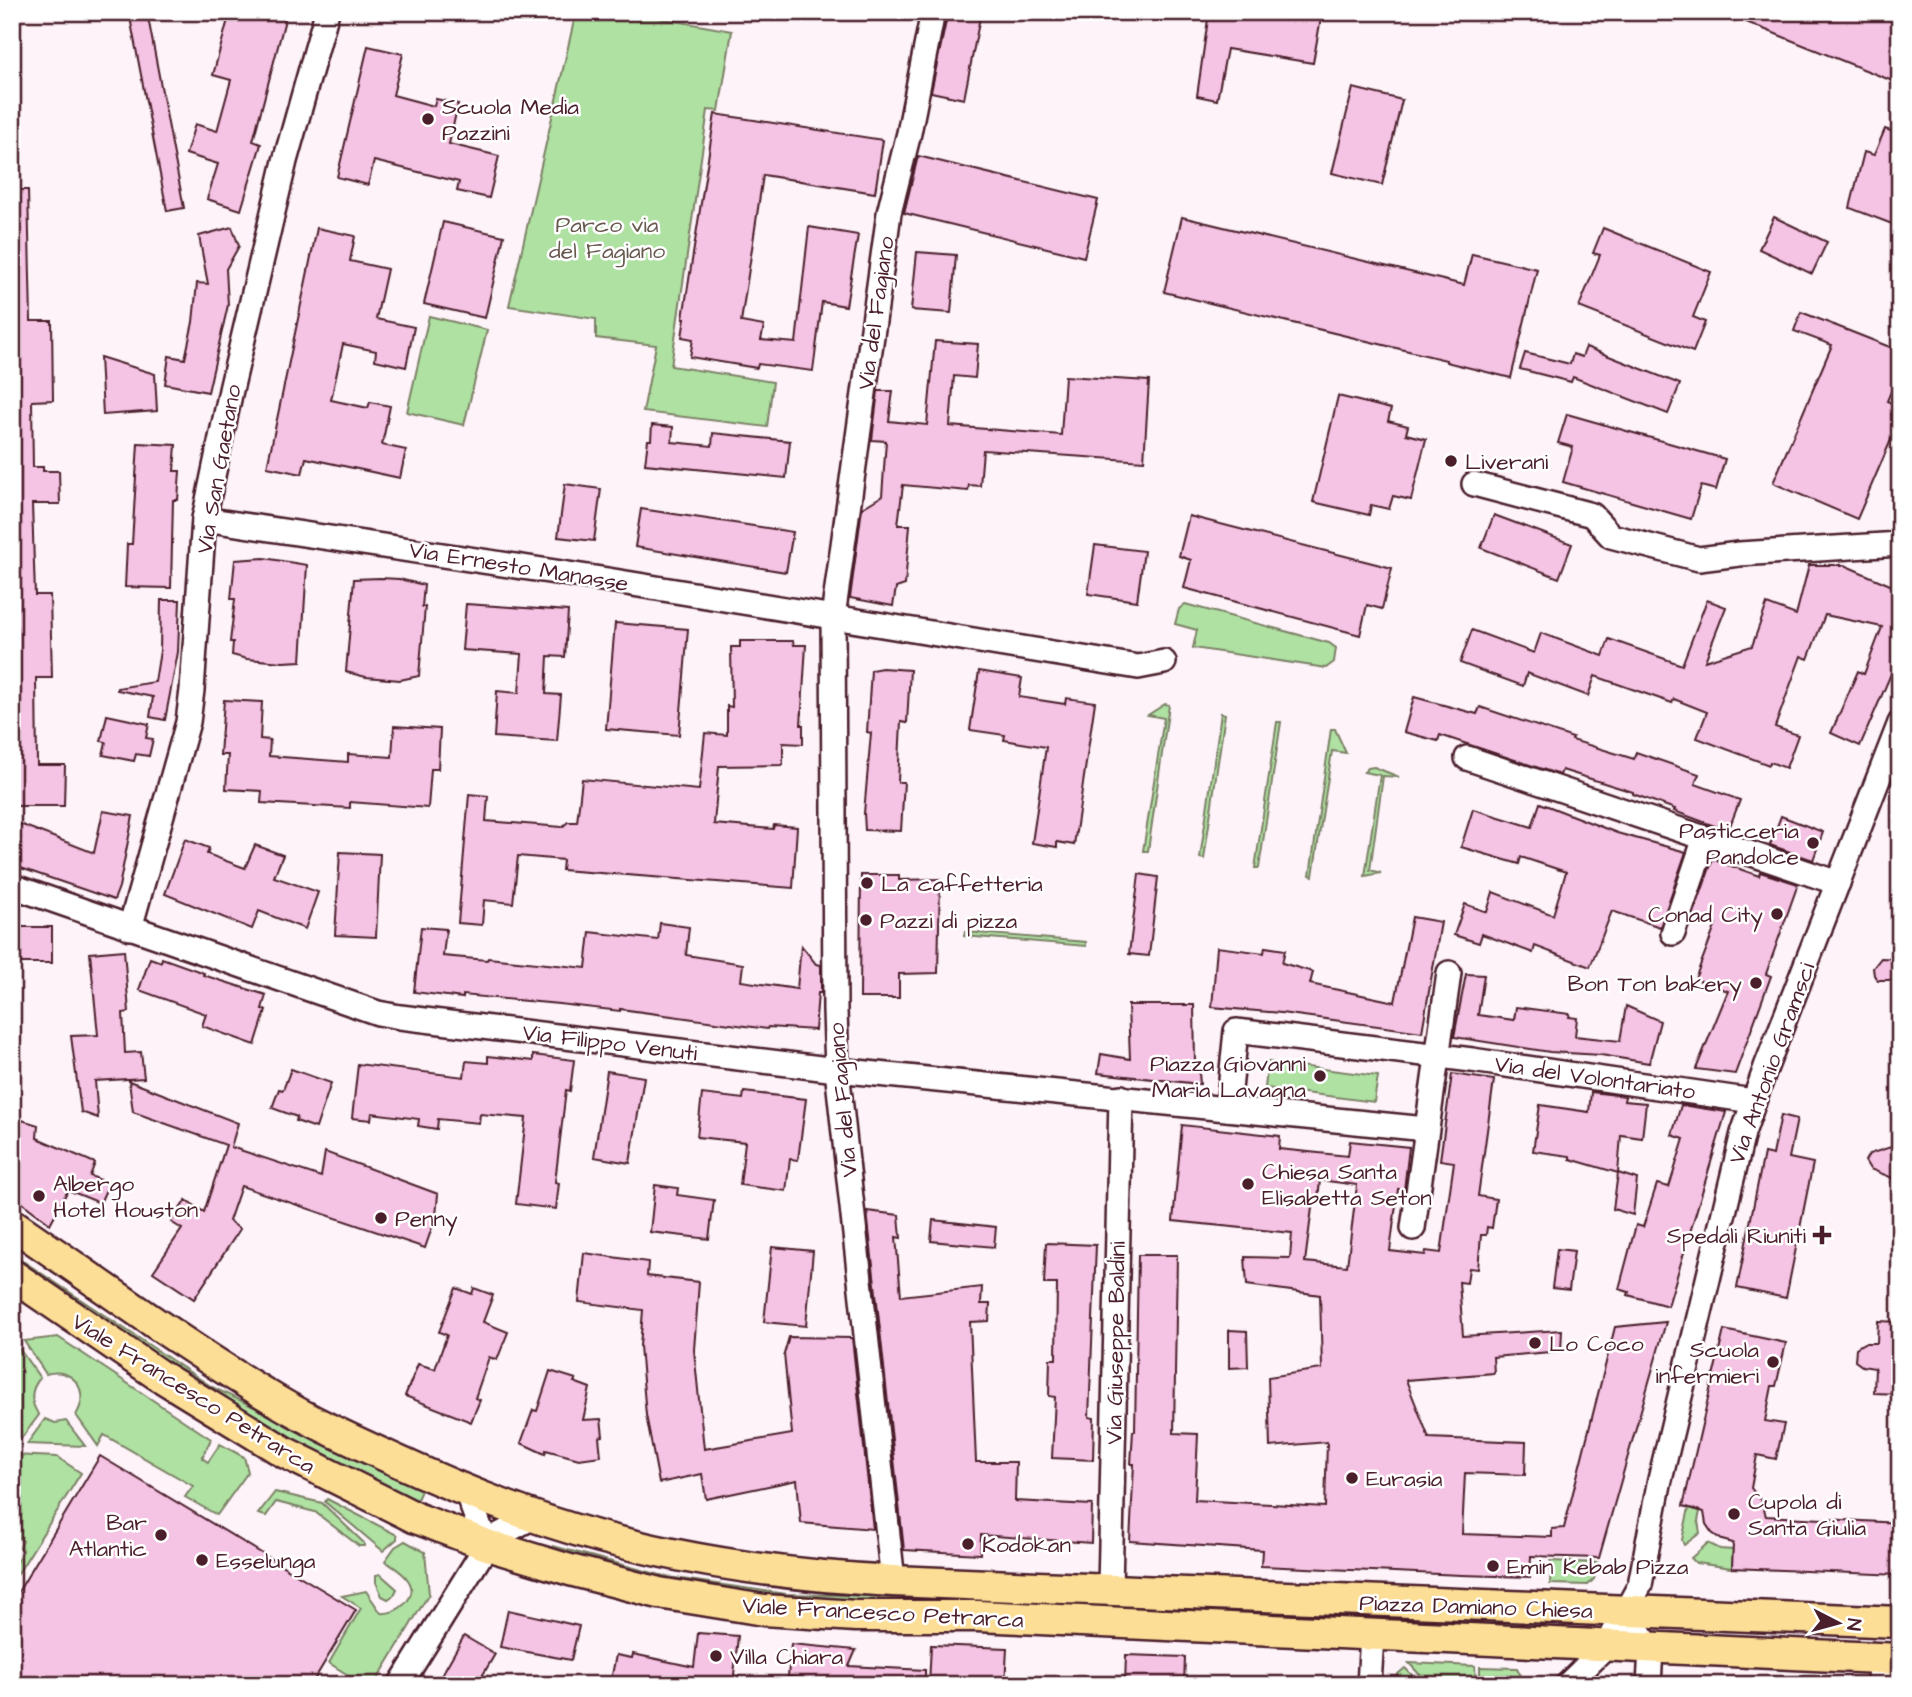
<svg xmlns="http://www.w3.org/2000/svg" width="1912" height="1697" font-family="'Architects Daughter',sans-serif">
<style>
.green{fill:#aee1a2;stroke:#7c8066;stroke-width:2}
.building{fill:#f5c3e3;stroke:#4a1f2b;stroke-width:2;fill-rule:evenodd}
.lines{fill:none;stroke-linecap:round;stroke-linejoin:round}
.minor-casing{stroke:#4a1f2b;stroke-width:28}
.major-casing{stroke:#4a1f2b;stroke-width:35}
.minor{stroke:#fff;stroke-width:23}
.major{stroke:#fcde96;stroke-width:30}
.poi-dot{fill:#4a1f2b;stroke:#fff;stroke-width:2.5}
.labels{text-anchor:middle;stroke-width:5;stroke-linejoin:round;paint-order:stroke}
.poi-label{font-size:23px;fill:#4a1f2b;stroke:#fff;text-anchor:start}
.park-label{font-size:23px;fill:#68594f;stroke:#fff}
.street-label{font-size:23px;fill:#4a1f2b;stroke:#fff}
</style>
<rect width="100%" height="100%" fill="#fdf3f9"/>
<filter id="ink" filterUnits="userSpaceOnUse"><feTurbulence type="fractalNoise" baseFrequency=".0143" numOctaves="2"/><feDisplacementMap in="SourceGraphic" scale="14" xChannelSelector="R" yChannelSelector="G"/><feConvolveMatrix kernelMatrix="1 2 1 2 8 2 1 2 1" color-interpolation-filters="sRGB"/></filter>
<g filter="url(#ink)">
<g class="green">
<polygon points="576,12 625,12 732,31 719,111 708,110 671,366 773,382 767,427 643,412 656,345 596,338 596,319 509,306"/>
<polygon points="429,316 487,330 464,425 407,412"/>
<polygon points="1185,604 1329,643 1336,648 1334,662 1326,668 1193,648 1197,630 1175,624 1179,609"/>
<polygon points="1165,704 1169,705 1148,851 1143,851 1164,718 1148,715"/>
<polygon points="1221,713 1225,714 1204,859 1200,858"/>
<polygon points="1277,722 1281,722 1259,868 1255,868"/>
<polygon points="1331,729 1335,729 1346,753 1332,751 1313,876 1310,875"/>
<polygon points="1374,767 1399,777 1383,776 1370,870 1381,873 1365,876 1380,775 1364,772 1368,768"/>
<polygon points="965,932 1086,942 1086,946 964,936"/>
<polygon points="1268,1062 1378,1076 1374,1102 1265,1088"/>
<polygon points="17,1257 212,1387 422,1488 416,1502 330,1463 210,1393 15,1261"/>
<path d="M58 1337 211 1439 202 1458 208 1462 220 1444 244 1457 248 1472 217 1515 185 1497 193 1486 104 1435 98 1446 76 1415C91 1392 73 1366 46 1374L24 1341Z"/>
<path d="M12 1343H15L40 1378C30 1390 30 1403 39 1415L20 1440 12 1439Z"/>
<polygon points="45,1419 55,1423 66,1421 85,1446 27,1444"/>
<polygon points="12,1455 57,1457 81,1473 15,1578 12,1576 12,1570 23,1550 20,1548 23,1541 12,1534"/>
<polygon points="275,1492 322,1503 364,1543 364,1546 359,1546 315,1512 276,1502 266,1516 258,1514"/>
<polygon points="327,1499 397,1535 397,1539 383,1551 325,1502"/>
<polygon points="1689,1508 1700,1511 1698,1521 1700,1533 1684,1545 1682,1540"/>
<path d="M405 1541 425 1552 429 1594 374 1685H364L329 1663 361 1608 342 1596 366 1591 381 1613C397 1615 420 1597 408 1580 403 1572 392 1566 385 1561L395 1547Z"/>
<polygon points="1708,1543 1720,1549 1733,1550 1732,1568 1696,1563 1691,1558"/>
<polygon points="553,1546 668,1577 786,1594 967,1598 1533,1622 1534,1624 1531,1626 1200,1612 787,1601 699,1588 552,1552"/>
<polygon points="1551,1561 1598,1563 1594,1579 1588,1585 1550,1584"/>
<polygon points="380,1574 397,1589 394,1595 388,1599 382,1596 376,1582 376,1575"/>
<polygon points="1409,1663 1475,1666 1476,1684 1429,1685"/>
<polygon points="1480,1667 1517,1668 1523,1680 1523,1685 1480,1684"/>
<polygon points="1405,1668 1422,1685 1398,1685 1398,1674"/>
</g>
<g class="building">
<polygon points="129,12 147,12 184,208 167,211"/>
<polygon points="230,12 287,12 253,141 261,144 241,210 207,199 218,164 186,154 195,124 217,131 231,80 213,75"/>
<polygon points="948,12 981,12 964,99 931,92"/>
<polygon points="1209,12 1322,12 1313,63 1227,49 1217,100 1197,96"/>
<polygon points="1724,12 1900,12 1900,84 1724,13"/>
<polygon points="368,46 403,54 393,95 434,106 436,99 458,104 449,144 499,156 489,198 457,191 459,182 374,161 368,185 337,177"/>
<polygon points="1353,88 1402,100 1382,185 1332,173"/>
<polygon points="715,114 883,140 875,193 763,175 741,322 764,326 761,340 796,343 809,227 858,235 846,306 822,302 813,371 758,364 757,368 690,357 693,339 682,337 685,318 683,318"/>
<polygon points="1885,129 1900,134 1900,227 1850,208 1864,152 1874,155"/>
<polygon points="918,156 1098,200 1084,257 904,213"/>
<polygon points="12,190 28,190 31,321 52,321 53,400 32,401 33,467 43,467 43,471 59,471 60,504 32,504 35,595 50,595 52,678 36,678 37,765 65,765 64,806 12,806"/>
<polygon points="1182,217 1464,285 1472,254 1537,269 1511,378 1446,362 1446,360 1164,292"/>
<polygon points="1774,217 1827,242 1812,274 1759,249"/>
<polygon points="443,222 504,236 485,318 424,304"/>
<polygon points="232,227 239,246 226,269 228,305 208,392 165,384 169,356 185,359 193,322 197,283 208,284 199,236"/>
<polygon points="317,228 355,236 350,261 387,269 376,319 414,327 406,367 375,360 376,351 343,344 331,400 368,408 370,402 390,406 382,445 406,450 400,478 306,458 302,474 267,467"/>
<polygon points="1603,228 1711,272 1693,317 1705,322 1693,352 1579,307 1600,255 1593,253"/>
<polygon points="917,252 956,255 951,313 911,310"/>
<polygon points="1801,312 1900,351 1900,370 1887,401 1900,407 1900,419 1857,519 1773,483 1832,345 1794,331"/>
<polygon points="935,341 978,344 975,378 954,376 950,426 1061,435 1065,376 1149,381 1144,461 983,450 980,486 969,485 968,491 903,485 898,525 910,525 905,585 896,588 893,606 850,598 862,508 882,496 886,441 872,440 878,391 893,391 889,421 927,425"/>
<polygon points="1586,347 1680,384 1668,414 1573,377 1571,382 1520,369 1525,353 1570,364 1573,354 1582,357"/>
<polygon points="100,357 155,374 157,411 103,415"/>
<polygon points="1338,396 1391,409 1388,421 1408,426 1406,434 1426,439 1411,500 1393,496 1389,509 1371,505 1369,515 1313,502"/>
<polygon points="1567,414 1725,459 1716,490 1701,486 1691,519 1563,482 1573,447 1558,443"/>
<polygon points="652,425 673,427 672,442 712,446 713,433 790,441 786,478 645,464 648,440 651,440"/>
<polygon points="138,443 176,445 174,471 180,471 178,500 173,500 171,588 125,587 127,544 132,544"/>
<polygon points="565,484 601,489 594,541 558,537"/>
<polygon points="641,509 793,532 786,572 635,547"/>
<polygon points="1494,515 1572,544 1559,578 1481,548"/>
<polygon points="1189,516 1392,568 1382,609 1367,605 1360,635 1184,588 1191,560 1179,556"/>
<polygon points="1095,545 1144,551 1137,601 1088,594"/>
<polygon points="264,558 307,565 301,661 283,662 247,659 232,655 233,642 230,642 235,599 231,599 235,560"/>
<polygon points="1809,565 1844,565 1897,588 1900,585 1900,653 1860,746 1831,733 1858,671 1864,674 1882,627 1825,615 1808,659 1801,656 1775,727 1798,735 1786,768 1770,762 1769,765 1697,738 1707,712 1674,699 1672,703 1595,676 1588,696 1527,673 1523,686 1460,663 1472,630 1534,653 1541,633 1603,656 1609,639 1682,665 1707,600 1726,607 1705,661 1752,646 1767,604 1796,615"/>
<polygon points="380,578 399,579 424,585 422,607 425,607 419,676 400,680 366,677 346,672 354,579"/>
<polygon points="161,600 180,600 178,652 165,720 150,717 153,697 117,690 117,688 155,682 160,651"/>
<polygon points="466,604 568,611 565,657 548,656 546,694 561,695 557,741 494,737 497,691 519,693 522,654 462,650"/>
<polygon points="615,623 688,629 679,735 606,729"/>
<polygon points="740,641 793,641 794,645 806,645 801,725 803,725 803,744 783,743 783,765 719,766 714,824 773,829 774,825 797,827 793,888 562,870 563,860 518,856 513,903 484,900 482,925 458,923 469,794 488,796 486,821 562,827 568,822 577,822 582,779 699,790 705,733 727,735 727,706 732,707 731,647 740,647"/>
<polygon points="882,668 910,670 907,723 901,722 898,782 904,782 901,831 865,830 864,813 871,733 867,732 871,670"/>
<polygon points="979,671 1022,678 1019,697 1065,704 1066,698 1095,702 1074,845 1057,842 1057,847 1032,843 1046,747 1004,740 1005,735 970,730"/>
<polygon points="1414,697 1477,714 1480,707 1573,738 1572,740 1634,759 1636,752 1699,774 1695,784 1740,800 1728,831 1674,811 1675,809 1633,794 1633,792 1562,770 1560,775 1440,735 1438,741 1404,732"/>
<polygon points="224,700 262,702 260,739 270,740 269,756 348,762 348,754 392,757 394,726 440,729 438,769 431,769 428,808 350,802 350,808 261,803 262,791 226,789 228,755 220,755"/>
<polygon points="107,715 149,724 146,738 153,739 149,756 136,754 134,761 103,755 106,742 101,741"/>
<polygon points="1540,803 1617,833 1686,852 1660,927 1612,911 1590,967 1535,946 1533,953 1482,934 1479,943 1454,935 1465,904 1487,912 1493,892 1553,915 1566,872 1521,857 1519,864 1461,847 1473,809 1532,827"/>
<polygon points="103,811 133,816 119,887 114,900 12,865 12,821 94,853"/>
<polygon points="1781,816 1823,832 1813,860 1770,845"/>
<polygon points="185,839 209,848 207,854 245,868 255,845 283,855 274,877 318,892 305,929 259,911 252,929 165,894"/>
<polygon points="340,852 380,854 376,937 335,935"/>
<polygon points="1714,856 1719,858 1717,861 1759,876 1760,872 1798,884 1766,974 1771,976 1735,1074 1696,1069 1728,991 1695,979 1716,924 1693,916"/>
<polygon points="1139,874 1158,877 1149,956 1129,954"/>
<polygon points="861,875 899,875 899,880 940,879 938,973 899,974 899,998 860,998"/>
<polygon points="1412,917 1441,922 1422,1032 1281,1013 1212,1007 1217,947 1264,953 1265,947 1285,950 1282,963 1313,972 1310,984 1395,1002"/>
<polygon points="660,923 689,927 686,955 743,964 741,981 797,989 801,945 816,964 821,965 821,993 818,993 815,1030 768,1027 767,1029 620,1009 620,1011 559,1004 463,995 463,998 414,992 421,927 446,929 443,956 487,960 488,958 586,968 590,932 658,940"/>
<rect x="15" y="927" width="37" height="36"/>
<polygon points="124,950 129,1012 123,1013 125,1053 141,1052 144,1078 95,1081 98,1118 81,1112 71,1036 98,1035 90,953"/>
<polygon points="150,958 161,962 162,958 204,973 203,975 266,995 262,1009 266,1010 255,1045 202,1026 206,1014 139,990"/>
<polygon points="1881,958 1900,959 1900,980 1878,980 1874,975 1873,968"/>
<polygon points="1466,974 1484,975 1478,1015 1514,1020 1516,1007 1570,1014 1569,1017 1577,1018 1575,1036 1620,1041 1626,1006 1660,1021 1649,1063 1601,1055 1550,1052 1454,1037"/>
<polygon points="1128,1005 1194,1005 1195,1062 1198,1062 1200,1084 1098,1073 1101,1054 1130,1059"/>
<polygon points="533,1055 574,1060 570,1091 566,1090 555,1182 559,1183 556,1209 516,1204 526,1118 480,1114 479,1123 438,1119 437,1129 418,1126 419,1119 372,1113 371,1120 352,1118 358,1064 464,1077 466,1061 488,1063 488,1056 533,1061"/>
<polygon points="291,1069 331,1083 316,1128 296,1121 297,1117 272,1108 279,1089 283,1090"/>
<polygon points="607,1071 644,1077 630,1163 594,1157"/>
<path d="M1452 1074 1494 1080 1478 1196 1496 1199 1492 1228 1487 1227 1486 1235H1481L1478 1269 1469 1268 1467 1283 1459 1282 1463 1336 1562 1330 1561 1351 1493 1357 1494 1373 1406 1380 1429 1438 1526 1442 1525 1475 1465 1473 1462 1534 1552 1537V1529L1564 1528 1615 1327 1666 1322 1599 1558 1531 1556 1530 1577 1461 1575 1261 1566 1262 1550 1130 1541 1134 1464H1131L1133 1431H1135L1138 1255H1177L1174 1433 1198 1434 1195 1500 1325 1507 1327 1442 1270 1447 1268 1377 1322 1369 1320 1295 1247 1285 1245 1257 1290 1258 1292 1233 1173 1221 1182 1125 1280 1136 1279 1149 1348 1156 1350 1141 1409 1147 1404 1190 1398 1189 1390 1251 1425 1255 1426 1251 1441 1253 1454 1162 1440 1160ZM1320 1180 1357 1185 1347 1266 1305 1262 1313 1200H1318Z"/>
<polygon points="129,1081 238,1123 231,1147 321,1177 325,1152 438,1194 436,1216 425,1248 241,1186 229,1221 240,1229 194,1299 153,1272 182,1229 171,1222 186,1200 204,1212 226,1145 133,1112"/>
<polygon points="744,1092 806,1099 798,1160 790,1159 786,1191 740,1185 745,1142 697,1137 702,1094 743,1099"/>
<polygon points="1591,1092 1625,1096 1624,1101 1646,1103 1642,1138 1621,1135 1618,1173 1570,1159 1570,1156 1533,1151 1540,1105 1589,1112"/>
<polygon points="1681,1105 1726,1112 1668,1306 1628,1295 1629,1292 1619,1289 1636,1225 1643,1227 1657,1184 1669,1187 1684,1139 1672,1135"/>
<polygon points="1781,1115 1797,1119 1789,1158 1813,1163 1786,1298 1737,1288 1764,1153 1773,1155"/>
<polygon points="12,1117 38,1125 37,1138 95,1163 90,1176 109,1183 100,1203 68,1190 50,1224 12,1195"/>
<polygon points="1900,1144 1900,1181 1870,1169 1865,1161 1869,1154"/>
<polygon points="1618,1173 1637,1179 1633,1215 1613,1209"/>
<polygon points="655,1185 678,1188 677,1195 714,1200 709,1239 650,1232"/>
<polygon points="867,1211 899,1215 901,1238 896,1237 901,1296 982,1287 981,1304 990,1304 989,1321 970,1322 976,1462 1016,1462 1015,1501 1092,1505 1091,1543 981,1535 980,1554 904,1550"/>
<polygon points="933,1220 996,1227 994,1247 931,1241"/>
<polygon points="1046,1243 1096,1245 1089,1417 1094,1418 1093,1460 1052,1458 1055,1397 1049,1396 1050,1359 1056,1359 1057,1284 1044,1284"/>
<polygon points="772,1247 813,1251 806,1326 764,1322"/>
<polygon points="1557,1249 1574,1251 1569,1290 1552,1288"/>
<polygon points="584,1253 648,1262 647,1276 699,1282 694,1350 704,1449 792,1434 784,1354 789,1337 852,1338 873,1529 801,1523 797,1480 706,1499 702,1474 659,1483 646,1415 640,1346 643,1310 579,1302"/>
<polygon points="456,1288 472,1294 474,1288 493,1295 483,1322 508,1332 497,1360 489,1357 475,1398 480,1400 471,1422 405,1396 418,1364 435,1369 447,1335 439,1332"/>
<polygon points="1878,1321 1900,1322 1900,1394 1874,1393 1875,1368 1862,1366 1855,1361 1856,1348 1864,1343 1877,1343"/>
<polygon points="1229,1330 1247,1331 1248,1367 1229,1368"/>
<polygon points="1724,1330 1786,1343 1776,1386 1772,1386 1765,1421 1784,1424 1776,1459 1757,1455 1751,1488 1761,1501 1766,1516 1900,1523 1900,1575 1732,1568 1733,1543 1722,1540 1712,1533 1706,1524 1704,1512 1683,1506"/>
<polygon points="550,1371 576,1379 574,1382 590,1388 583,1420 601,1419 603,1436 599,1437 601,1456 579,1459 546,1450 545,1454 521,1443 533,1410 537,1411"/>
<polygon points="100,1456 356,1610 311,1685 12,1685 12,1602"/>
<polygon points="508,1610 579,1626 571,1660 500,1647"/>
<polygon points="698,1633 738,1636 734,1675 739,1677 738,1685 690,1685 657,1678 655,1685 610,1685 616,1655 632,1658 633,1654 694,1667"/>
<polygon points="464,1636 495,1654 477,1685 436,1685"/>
<polygon points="791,1644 856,1650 849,1666 925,1670 925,1685 865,1685 788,1677"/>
<polygon points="931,1645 1007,1648 1005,1685 929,1685"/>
<polygon points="1126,1655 1185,1657 1184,1685 1125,1685"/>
</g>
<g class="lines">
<defs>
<g id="minor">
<polyline points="1474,484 1592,515 1611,536 1699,559 1739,554 1900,544"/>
<polyline points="204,519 608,580 1138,667 1164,662"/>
<polyline points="1467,758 1838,883"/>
<polyline points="12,886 378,1013 400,1017 837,1070 1426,1129"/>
<polyline points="130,928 188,722 192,690 204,519 231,390 285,161 327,12"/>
<polyline points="1673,933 1705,838"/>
<polyline points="1228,1109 1236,1031 1472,1060 1753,1101"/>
<polyline points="1413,1228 1449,973"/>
<polyline points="466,1491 487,1545"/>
<polyline points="893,1581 837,1070 835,1011 833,617 889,213 909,133 933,12"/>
<polyline points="1110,1589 1121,1097"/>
<polyline points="1625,1612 1651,1649 1649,1685"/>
<polyline points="400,1685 487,1545 497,1536 535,1516"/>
<polyline points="1369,1685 1372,1635"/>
<polyline points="1567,1685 1606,1647 1640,1585 1659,1484 1743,1133 1766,1067 1900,723"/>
<polyline points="1879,1685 1880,1658"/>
</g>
<g id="major">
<path d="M12 1224C99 1283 185 1347 275 1400 310 1421 347 1438 384 1455 438 1480 493 1503 550 1522 660 1558 778 1575 893 1581L1900 1622"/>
<polyline points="12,1275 157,1374 284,1452 416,1518 487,1545 570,1570 659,1593 764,1610 856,1616 978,1616 1081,1621 1900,1659"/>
</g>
</defs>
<use href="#minor" class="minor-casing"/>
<use href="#major" class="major-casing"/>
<use href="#minor" class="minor"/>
<use href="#major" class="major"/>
</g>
</g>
<g class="poi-dot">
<circle cx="428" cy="119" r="7"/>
<circle cx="1451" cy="461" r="7"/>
<circle cx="1813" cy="843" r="7"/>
<circle cx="867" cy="883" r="7"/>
<circle cx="1777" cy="914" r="7"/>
<circle cx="866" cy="920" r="7"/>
<circle cx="1756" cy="983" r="7"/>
<circle cx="1320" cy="1076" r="7"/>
<circle cx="1248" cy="1184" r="7"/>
<circle cx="39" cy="1196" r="7"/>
<circle cx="381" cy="1218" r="7"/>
<path d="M1818.5 1224.5h7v7h7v7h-7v7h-7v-7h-7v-7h7z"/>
<circle cx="1535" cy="1343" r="7"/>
<circle cx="1773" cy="1362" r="7"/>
<circle cx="1352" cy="1478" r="7"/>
<circle cx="1734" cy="1514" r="7"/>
<circle cx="161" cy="1535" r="7"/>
<circle cx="968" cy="1544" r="7"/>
<circle cx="202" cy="1560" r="7"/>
<circle cx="1493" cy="1566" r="7"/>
<circle cx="716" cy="1656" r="7"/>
</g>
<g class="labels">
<g class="poi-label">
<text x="442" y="114">Scuola Media<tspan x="442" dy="26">Pazzini</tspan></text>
<text x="1465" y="469">Liverani</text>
<text x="1799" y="838" text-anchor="end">Pasticceria<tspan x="1799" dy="26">Pandolce</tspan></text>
<text x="881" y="891">La caffetteria</text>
<text x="1763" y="922" text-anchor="end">Conad City</text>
<text x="880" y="928">Pazzi di pizza</text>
<text x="1742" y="991" text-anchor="end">Bon Ton bakery</text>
<text x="1306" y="1071" text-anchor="end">Piazza Giovanni<tspan x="1306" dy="26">Maria Lavagna</tspan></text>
<text x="1262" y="1179">Chiesa Santa<tspan x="1262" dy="26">Elisabetta Seton</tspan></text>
<text x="53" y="1191">Albergo<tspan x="53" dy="26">Hotel Houston</tspan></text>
<text x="395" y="1226">Penny</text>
<text x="1806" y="1243" text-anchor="end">Spedali Riuniti</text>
<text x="1549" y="1351">Lo Coco</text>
<text x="1759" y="1357" text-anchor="end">Scuola<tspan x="1759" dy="26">infermieri</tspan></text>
<text x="1366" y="1486">Eurasia</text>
<text x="1748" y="1509">Cupola di<tspan x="1748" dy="26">Santa Giulia</tspan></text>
<text x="147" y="1530" text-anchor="end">Bar<tspan x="147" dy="26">Atlantic</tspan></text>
<text x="982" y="1552">Kodokan</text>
<text x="216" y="1568">Esselunga</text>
<text x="1507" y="1574">Emin Kebab Pizza</text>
<text x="730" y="1664">Villa Chiara</text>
</g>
<g class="park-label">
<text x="607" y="232">Parco via<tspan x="607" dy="26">del Fagiano</tspan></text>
</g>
<g class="street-label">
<text transform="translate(875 313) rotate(-82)" y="8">Via del Fagiano</text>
<text transform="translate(218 469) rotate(-80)" y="8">Via San Gaetano</text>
<text transform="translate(519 566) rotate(9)" y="8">Via Ernesto Manasse</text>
<text transform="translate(610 1042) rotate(7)" y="8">Via Filippo Venuti</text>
<text transform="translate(1771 1063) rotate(-70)" y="8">Via Antonio Gramsci</text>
<text transform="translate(1595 1077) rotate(8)" y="8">Via del Volontariato</text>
<text transform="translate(842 1100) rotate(-95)" y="8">Via del Fagiano</text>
<text transform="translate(1115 1343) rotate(-89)" y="8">Via Giuseppe Baldini</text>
<text transform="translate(194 1393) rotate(32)" y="8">Viale Francesco Petrarca</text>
<text transform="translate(1476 1606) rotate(2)" y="8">Piazza Damiano Chiesa</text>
<text transform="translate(883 1612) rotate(3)" y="8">Viale Francesco Petrarca</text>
</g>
</g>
<rect width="1912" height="1697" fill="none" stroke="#fff" stroke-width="42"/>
<rect x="21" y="21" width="1870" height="1655" fill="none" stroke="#4a1f2b" stroke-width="2.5" filter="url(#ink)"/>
<g transform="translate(1838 1623) rotate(96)" stroke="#ffffff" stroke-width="5" paint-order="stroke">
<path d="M0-5L12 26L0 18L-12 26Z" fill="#4a1f2b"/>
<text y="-10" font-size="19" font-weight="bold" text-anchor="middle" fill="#4a1f2b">N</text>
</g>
</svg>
